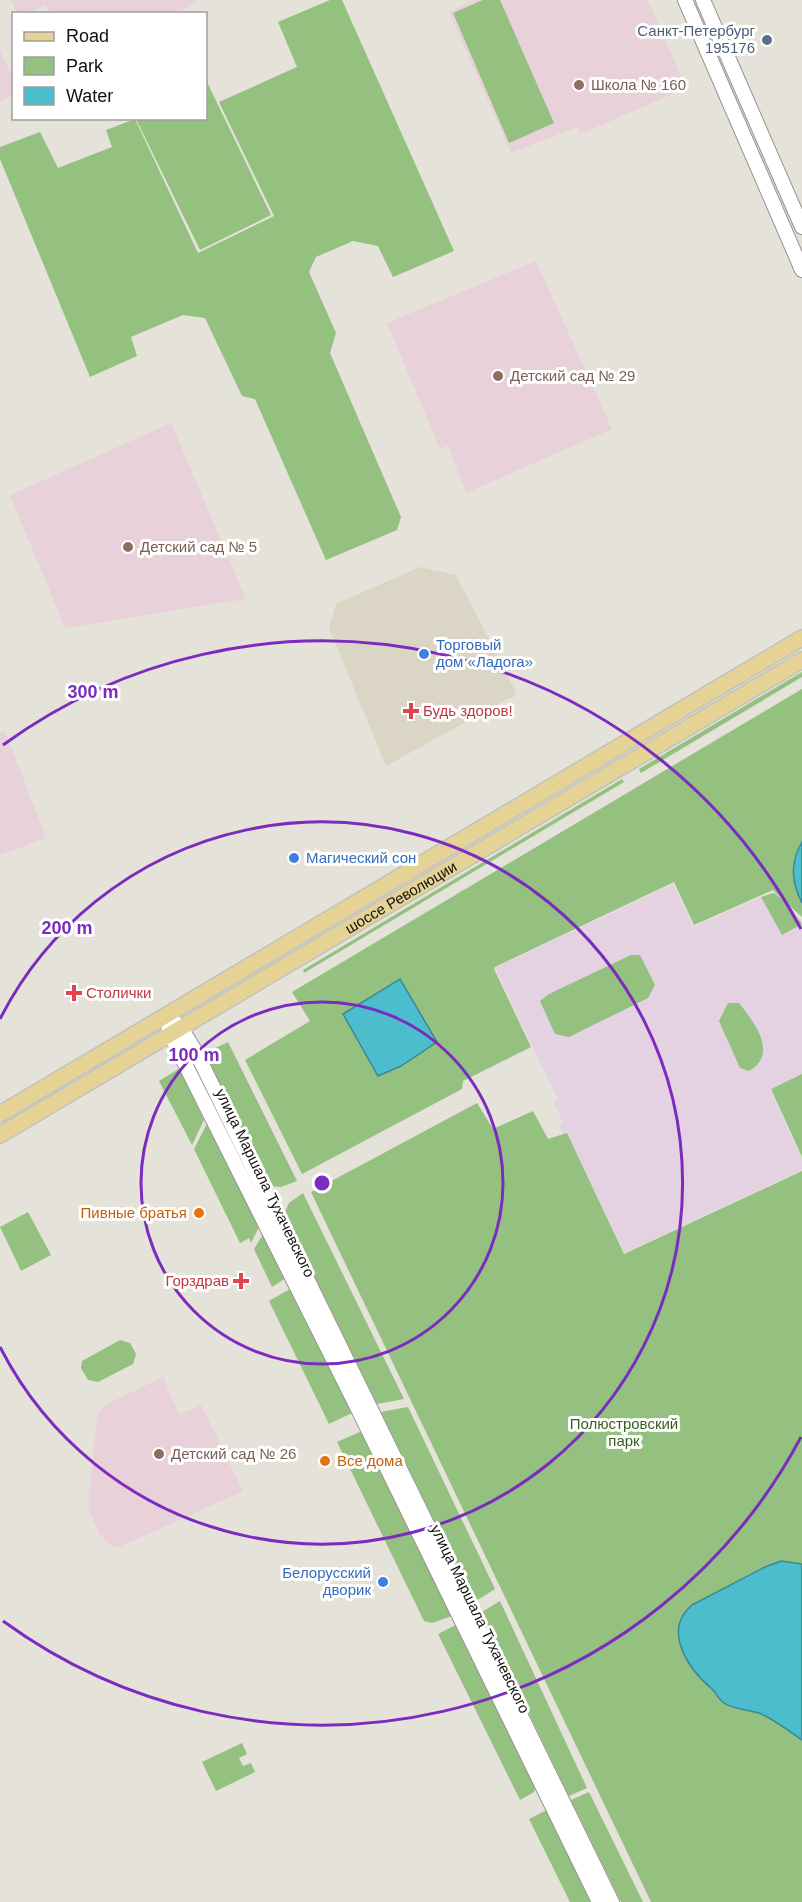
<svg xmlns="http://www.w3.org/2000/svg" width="802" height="1902" font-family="Helvetica,sans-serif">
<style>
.built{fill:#dbd5c5}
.industrial{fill:#e4d2e2}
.education{fill:#e9d1da}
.green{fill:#94c080}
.water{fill:#4bbdcd;stroke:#3a8993;stroke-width:1.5}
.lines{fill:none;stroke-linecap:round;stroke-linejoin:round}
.secondary-casing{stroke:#96938b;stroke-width:16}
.primary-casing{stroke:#c1c1c0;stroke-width:18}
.secondary{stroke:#fff;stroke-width:14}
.primary{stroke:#e5d395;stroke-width:15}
.ring{fill:none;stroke:#7b2cbf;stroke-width:3}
.service-dot{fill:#5c6f8a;stroke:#fff;stroke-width:2}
.education-dot{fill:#8d6e63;stroke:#fff;stroke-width:2}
.shop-dot{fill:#3f7fe0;stroke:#fff;stroke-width:2}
.health-dot{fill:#e0444e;stroke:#fff;stroke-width:2}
.food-dot{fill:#e8710a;stroke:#fff;stroke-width:2}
.labels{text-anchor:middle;stroke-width:6;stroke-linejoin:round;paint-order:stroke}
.service-label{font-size:15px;fill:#4e5e75;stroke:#fff;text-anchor:end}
.education-label{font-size:15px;fill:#785e54;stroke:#fff;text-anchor:start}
.shop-label{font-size:15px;fill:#366cbe;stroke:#fff;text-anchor:start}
.health-label{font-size:15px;fill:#be3a42;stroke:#fff;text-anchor:start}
.street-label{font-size:15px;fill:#11100d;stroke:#fff}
.food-label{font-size:15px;fill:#c56008;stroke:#fff;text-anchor:end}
.park-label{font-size:15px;fill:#355f1d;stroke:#fff}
.centre{fill:#7b2cbf;stroke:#fff;stroke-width:3}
.ring-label{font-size:18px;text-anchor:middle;font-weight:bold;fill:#7b2cbf;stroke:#fff;stroke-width:6;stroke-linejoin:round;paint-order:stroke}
</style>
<rect width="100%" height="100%" fill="#e5e2d9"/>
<polygon class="built" points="420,567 456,575 517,694 386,766 329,628 336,604"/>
<polygon class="industrial" points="673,884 693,927 770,893 774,893 802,921 802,1074 770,1089 802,1160 802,1170 624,1253 567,1132 563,1134 559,1125 563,1123 554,1102 558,1100 495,968"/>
<g class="education">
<polygon points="11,0 197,0 176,14 50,13 46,5 27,13 17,13"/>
<polygon points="475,0 648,0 681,76 672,94 581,134 577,127 511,153 449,12"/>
<polygon points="0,51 14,79 13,95 0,101"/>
<polygon points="536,261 612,429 466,493 448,446 440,449 387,323"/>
<polygon points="171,423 246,599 65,628 10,495"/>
<polygon points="5,731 46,838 0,855 0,733"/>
<polygon points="163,1377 179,1415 201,1405 243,1491 117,1548 111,1546 99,1533 88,1507 97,1417 103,1406"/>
</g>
<g class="green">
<polygon points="330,0 342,0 454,251 393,277 378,246 353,241 316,257 309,272 336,333 330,353 401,517 397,530 326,560 255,399 242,396 205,318 183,315 131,337 137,356 90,377 0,159 0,147 40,132 58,168 112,147 106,130 135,119 198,253 274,216 219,102 297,67 278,22"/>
<polygon points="483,0 500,0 554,123 509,143 453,13"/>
<polygon points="206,80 271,215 200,250 136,119 206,118"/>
<polygon points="802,672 802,677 641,773 639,769"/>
<polygon points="802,689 802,917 784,901 802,924 782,935 761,897 774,893 782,899 773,890 694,925 674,882 495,967 494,969 531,1047 463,1081 462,1089 302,1174 245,1060 310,1021 292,992"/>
<polygon points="622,779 624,782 304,973 303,970"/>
<polygon points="631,955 640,955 655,985 648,998 569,1037 555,1034 540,1001 549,994"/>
<path d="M728 1003H739C754 1022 779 1054 749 1071L740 1068 719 1021Z"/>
<polygon points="228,1042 297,1181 281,1187 270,1186 205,1053"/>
<polygon points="182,1067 193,1087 189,1089 204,1120 192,1145 159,1081"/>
<polygon points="802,1074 802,1157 771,1089"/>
<polygon points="477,1103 493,1129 533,1111 548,1139 567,1133 624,1254 802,1171 802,1902 651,1902 311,1192"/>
<polygon points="209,1120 260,1225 251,1243 249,1238 240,1243 194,1149"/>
<polygon points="303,1193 404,1399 377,1404 284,1214 289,1203"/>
<polygon points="28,1212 51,1255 21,1271 0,1227"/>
<polygon points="264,1233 286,1278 272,1287 254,1249"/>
<polygon points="288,1290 292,1290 352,1413 329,1424 269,1301"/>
<polygon points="120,1340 130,1343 136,1354 133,1364 98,1382 88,1380 81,1368 82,1361"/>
<polygon points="408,1407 495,1589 474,1602 381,1412"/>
<polygon points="362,1431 452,1616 432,1623 424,1621 337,1442"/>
<polygon points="500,1601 587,1788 569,1796 480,1613"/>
<polygon points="456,1625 535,1787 534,1792 520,1800 438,1634"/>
<polygon points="242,1743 247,1754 239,1758 243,1766 251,1763 255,1772 216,1791 202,1762"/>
<polygon points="589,1792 643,1902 621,1902 571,1800"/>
<polygon points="547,1810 592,1902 570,1902 529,1819"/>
</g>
<g class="water">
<path d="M802 842V903C791 881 790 863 802 842Z"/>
<polygon points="400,979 437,1042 401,1066 378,1076 343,1014"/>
<path d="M781 1561 802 1564V1740C789 1731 774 1719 759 1713 749 1710 732 1709 724 1703 719 1700 716 1693 712 1689 688 1669 662 1630 692 1605L765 1567Z"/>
</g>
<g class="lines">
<defs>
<g id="secondary">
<polyline points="685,0 802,270"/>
<polyline points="703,0 802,227"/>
<polyline points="167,1015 181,1028 197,1054 612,1902"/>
<polyline points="168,1024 170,1034 360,1413 599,1902"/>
</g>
<g id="primary">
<polyline points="0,1114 802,638"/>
<path id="s1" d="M0 1135 802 660"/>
</g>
</defs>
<use href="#secondary" class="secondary-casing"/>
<use href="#primary" class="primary-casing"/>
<use href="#secondary" class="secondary"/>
<use href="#primary" class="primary"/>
</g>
<g class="ring">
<circle cx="322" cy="1183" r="181"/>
<path d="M0 1019A361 361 0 1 1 0 1347"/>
<path d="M801 1437A542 542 0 0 1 3 1621M3 745A542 542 0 0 1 801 929"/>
</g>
<circle class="service-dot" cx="767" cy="40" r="6"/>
<g class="education-dot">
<circle cx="579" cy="85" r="6"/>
<circle cx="498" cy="376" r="6"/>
<circle cx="128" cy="547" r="6"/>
<circle cx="159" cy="1454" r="6"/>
</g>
<g class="shop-dot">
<circle cx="424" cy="654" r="6"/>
<circle cx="294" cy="858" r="6"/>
<circle cx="383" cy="1582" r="6"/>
</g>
<g class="health-dot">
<path d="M408 702h6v6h6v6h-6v6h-6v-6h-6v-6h6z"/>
<path d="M71 984h6v6h6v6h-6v6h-6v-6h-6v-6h6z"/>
<path d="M238 1272h6v6h6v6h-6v6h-6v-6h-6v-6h6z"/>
</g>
<g class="food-dot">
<circle cx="199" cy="1213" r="6"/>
<circle cx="325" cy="1461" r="6"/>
</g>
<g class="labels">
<g class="service-label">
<text x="755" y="36">Санкт-Петербург<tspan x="755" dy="17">195176</tspan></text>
</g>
<g class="education-label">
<text x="591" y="90">Школа № 160</text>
<text x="510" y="381">Детский сад № 29</text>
<text x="140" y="552">Детский сад № 5</text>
<text x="171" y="1459">Детский сад № 26</text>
</g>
<g class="shop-label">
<text x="436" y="650">Торговый<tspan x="436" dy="17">дом «Ладога»</tspan></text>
<text x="306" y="863">Магический сон</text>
<text x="371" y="1578" text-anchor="end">Белорусский<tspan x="371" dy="17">дворик</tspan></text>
</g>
<g class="health-label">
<text x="423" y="716">Будь здоров!</text>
<text x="86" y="998">Столички</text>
<text x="229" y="1286" text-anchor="end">Горздрав</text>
</g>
<g class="street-label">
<text dy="5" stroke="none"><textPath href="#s1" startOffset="466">шоссе Революции</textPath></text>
<text transform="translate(265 1183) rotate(64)" y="5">улица Маршала Тухачевского</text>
<text transform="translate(480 1619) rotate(64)" y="5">улица Маршала Тухачевского</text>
</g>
<g class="food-label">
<text x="187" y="1218">Пивные братья</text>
<text x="337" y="1466" text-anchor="start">Все дома</text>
</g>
<g class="park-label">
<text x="624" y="1429">Полюстровский<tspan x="624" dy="17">парк</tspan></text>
</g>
</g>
<circle cx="322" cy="1183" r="9" class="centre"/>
<g class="ring-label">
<text x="93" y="698">300 m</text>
<text x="67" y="934">200 m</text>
<text x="194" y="1061">100 m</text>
</g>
<rect x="12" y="12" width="195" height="108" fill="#ffffff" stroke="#a09f9e" stroke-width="1.5"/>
<rect x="24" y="32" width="30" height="9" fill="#e5d395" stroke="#a09f9e" stroke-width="1.5"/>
<text x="66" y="42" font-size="18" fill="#11100d">Road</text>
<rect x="24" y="57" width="30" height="18" fill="#94c080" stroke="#a09f9e" stroke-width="1.5"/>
<text x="66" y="72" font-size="18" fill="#11100d">Park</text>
<rect x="24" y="87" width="30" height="18" fill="#4bbdcd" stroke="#a09f9e" stroke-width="1.5"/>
<text x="66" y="102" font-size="18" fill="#11100d">Water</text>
</svg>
